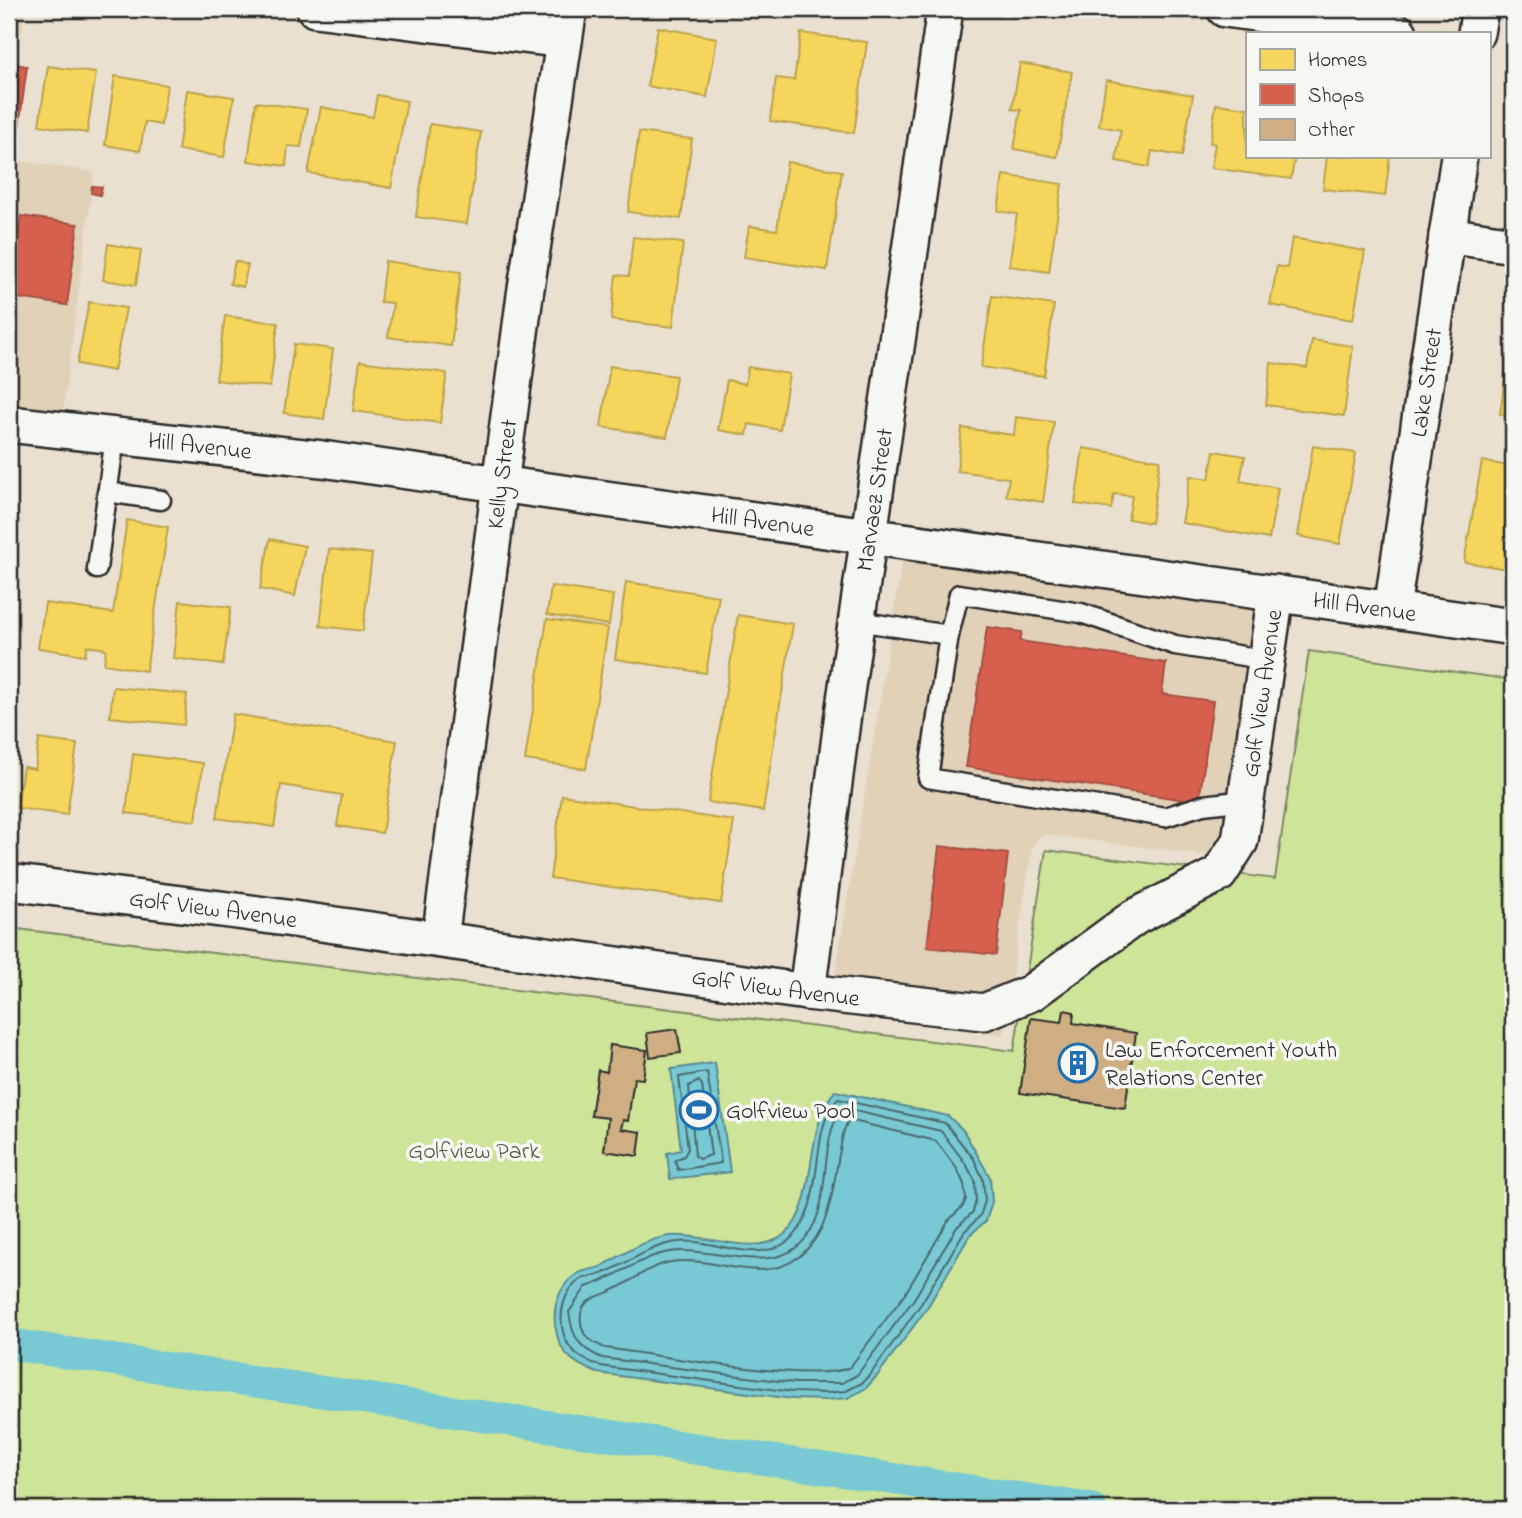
<svg xmlns="http://www.w3.org/2000/svg" width="1522" height="1518" font-family="'Indie Flower',sans-serif">
<style>
.built{fill:#e2d1b9}
.green{fill:#cee499;stroke:#7c8862;stroke-width:2}
.water{fill:#78c9d3;stroke:#598a90;stroke-width:2}
.homes{fill:#f6d55c;stroke:#b9a24d;stroke-width:2}
.shops{fill:#d6604d;stroke:#a35043;stroke-width:2}
.lines{fill:none;stroke-linecap:round;stroke-linejoin:round}
.shore{stroke:#4a6a6e;stroke-width:2}
.canal{stroke:#78c9d3;stroke-width:32}
.building{fill:#ceae82;stroke:#2b2b2b;stroke-width:2}
.service-casing{stroke:#2b2b2b;stroke-width:23}
.minor-casing{stroke:#2b2b2b;stroke-width:40}
.service{stroke:#f6f6f2;stroke-width:18}
.minor{stroke:#f6f6f2;stroke-width:35}
.labels{text-anchor:middle;stroke-width:7;stroke-linejoin:round;paint-order:stroke}
.street-label{font-size:24px;fill:#2b2b2b;stroke:#f6f6f2}
.poi-label{font-size:24px;fill:#2b2b2b;stroke:#f6f6f2;text-anchor:start}
.park-label{font-size:24px;fill:#545946;stroke:#f6f6f2}
</style>
<rect width="100%" height="100%" fill="#eae0d0"/>
<filter id="ink" filterUnits="userSpaceOnUse"><feTurbulence type="fractalNoise" baseFrequency=".0143" numOctaves="2"/><feDisplacementMap in="SourceGraphic" scale="14" xChannelSelector="R" yChannelSelector="G"/><feConvolveMatrix kernelMatrix="1 2 1 2 8 2 1 2 1" color-interpolation-filters="sRGB"/></filter>
<g filter="url(#ink)">
<g class="built">
<polygon points="9,9 25,9 9,115"/>
<polygon points="9,159 94,172 61,429 9,422"/>
<polygon points="905,544 1280,590 1229,858 1048,835 1040,837 1032,848 1003,1035 829,1013"/>
</g>
<polygon class="green" points="1309,651 1513,680 1513,1509 9,1509 9,928 1014,1051 1046,850 1275,879"/>
<g class="water">
<polygon points="715,1063 730,1172 670,1179 667,1153 681,1150 671,1069"/>
<path d="M835 1091 948 1116 963 1130 990 1177 992 1202 986 1221 970 1235 927 1308 877 1376 866 1388 848 1398 826 1400 793 1399 597 1373C578 1365 562 1357 557 1335 551 1313 556 1287 577 1274 584 1269 595 1270 602 1266 624 1254 645 1239 670 1236 706 1232 755 1259 785 1234 820 1204 802 1128 835 1091Z"/>
</g>
<g class="homes">
<polygon points="658,27 717,38 707,97 647,86"/>
<polygon points="801,33 867,42 854,133 770,121 776,78 794,80"/>
<polygon points="1020,63 1072,72 1057,157 1014,149 1021,110 1012,109"/>
<polygon points="48,66 96,73 87,133 39,125"/>
<polygon points="115,76 167,85 161,125 145,122 140,151 105,145"/>
<polygon points="1106,80 1193,95 1182,156 1152,151 1149,167 1116,161 1121,130 1099,126"/>
<polygon points="187,90 234,97 224,157 178,150"/>
<polygon points="377,95 407,101 391,188 308,173 321,107 373,117"/>
<polygon points="256,102 307,109 301,147 288,146 286,166 248,161"/>
<polygon points="1216,104 1247,108 1247,156 1295,156 1291,179 1211,168 1215,144 1210,143"/>
<polygon points="430,124 481,132 467,224 416,217"/>
<polygon points="639,132 692,139 681,219 628,212"/>
<polygon points="1327,156 1390,156 1385,196 1323,189"/>
<polygon points="787,162 842,171 827,270 744,257 749,226 777,230"/>
<polygon points="1003,175 1062,184 1049,272 1009,266 1017,214 998,211"/>
<polygon points="633,237 683,243 673,327 611,320 616,275 629,276"/>
<polygon points="1292,238 1365,251 1353,320 1270,305 1277,266 1287,268"/>
<polygon points="108,244 141,250 136,285 103,280"/>
<polygon points="235,261 248,265 243,287 230,284"/>
<polygon points="385,261 461,272 451,346 388,337 393,303 380,302"/>
<polygon points="992,296 1054,305 1044,376 981,367"/>
<polygon points="89,302 126,308 114,371 77,364"/>
<polygon points="225,316 278,323 270,387 216,380"/>
<polygon points="1312,340 1353,346 1344,416 1266,405 1271,363 1307,368"/>
<polygon points="294,344 333,349 324,419 284,413"/>
<polygon points="1509,348 1513,348 1513,416 1500,414"/>
<polygon points="360,361 447,373 440,423 353,411"/>
<polygon points="610,366 676,376 667,437 601,427"/>
<polygon points="748,367 789,374 780,430 749,424 747,435 718,430 727,380 745,384"/>
<polygon points="1016,417 1054,422 1043,502 1006,496 1009,478 957,471 962,428 1014,435"/>
<polygon points="1313,446 1356,453 1340,544 1298,536"/>
<polygon points="1083,448 1160,460 1151,523 1128,519 1132,496 1114,494 1111,509 1075,504"/>
<polygon points="1214,451 1245,456 1240,481 1278,488 1269,539 1182,523 1190,476 1209,479"/>
<polygon points="1482,461 1513,467 1513,570 1464,562"/>
<polygon points="127,520 168,527 146,671 104,664 106,649 87,646 85,655 38,648 45,603 113,613"/>
<polygon points="270,539 305,546 295,596 260,589"/>
<polygon points="329,549 372,554 363,631 320,626"/>
<polygon points="626,582 719,596 706,673 615,659"/>
<polygon points="551,586 613,595 609,625 547,615"/>
<polygon points="180,601 231,607 223,665 173,658"/>
<polygon points="738,615 793,624 763,811 708,802"/>
<polygon points="547,619 608,628 586,769 525,760"/>
<polygon points="113,687 187,694 184,725 110,717"/>
<polygon points="233,714 397,741 382,833 337,826 342,795 281,785 274,827 217,818"/>
<polygon points="39,739 77,744 67,815 17,808 23,767 35,769"/>
<polygon points="133,754 203,763 196,821 126,813"/>
<polygon points="562,795 734,821 721,903 550,878"/>
</g>
<g class="shops">
<polygon points="9,63 27,66 18,135 9,134"/>
<polygon points="92,186 102,187 100,195 91,193"/>
<polygon points="21,216 78,224 67,305 10,297"/>
<polygon points="987,627 1022,632 1020,641 1166,663 1162,694 1213,701 1199,802 966,767"/>
<polygon points="939,846 1008,854 996,955 927,947"/>
</g>
<g class="lines">
<g class="shore">
<polygon points="707,1072 721,1163 678,1170 675,1160 684,1156 688,1149 679,1077"/>
<polygon points="699,1081 702,1085 711,1155 699,1159 695,1156 689,1086"/>
<path d="M838 1099 945 1123 974 1159 983 1179 985 1201 980 1216 964 1232 921 1304 872 1372 862 1383 846 1391 826 1393 793 1392 600 1366C582 1359 568 1352 563 1332 559 1314 563 1291 580 1280 586 1276 594 1277 601 1274 634 1262 656 1238 695 1242 725 1245 760 1262 788 1241 828 1210 807 1128 838 1099Z"/>
<path d="M842 1108 941 1131 966 1164 975 1181 976 1200 973 1212 957 1227 914 1299 857 1375 842 1383H794L602 1358C579 1348 572 1337 569 1312L586 1287C615 1279 639 1257 669 1252 718 1244 791 1289 817 1217 829 1184 821 1138 842 1108Z"/>
<path d="M849 1120 936 1141 957 1169 964 1184 966 1199 963 1206 948 1221 905 1294 850 1367C817 1385 651 1354 605 1348 592 1342 583 1338 581 1323 578 1302 593 1298 609 1292 630 1284 647 1266 671 1262 714 1255 761 1287 800 1256 832 1229 832 1188 840 1150 842 1140 843 1128 849 1120Z"/>
</g>
<polyline class="canal" points="9,1344 1091,1509"/>
</g>
<g class="building">
<polygon points="1064,1010 1074,1012 1073,1023 1136,1033 1125,1108 1020,1093 1031,1018 1062,1022"/>
<polygon points="677,1029 681,1053 650,1057 647,1033"/>
<polygon points="610,1045 647,1050 643,1079 634,1078 628,1121 623,1120 621,1129 641,1132 638,1156 604,1151 608,1118 591,1116 598,1070 607,1072"/>
</g>
<g class="lines">
<defs>
<g id="service">
<polyline points="107,492 161,500"/>
<polyline points="97,569 115,437"/>
<polyline points="857,621 949,635 928,778 1165,817 1203,805 1247,800"/>
<polyline points="949,635 959,594 1081,613 1175,645 1268,660"/>
</g>
<g id="minor">
<polyline points="315,9 564,40"/>
<polyline points="1225,9 1399,33"/>
<polyline points="1476,33 1480,9"/>
<polyline points="1447,235 1513,245"/>
<path id="s1" d="M9 424 322 459 1513 627"/>
<path id="s2" d="M1392 609 1459 156"/>
<path id="s3" d="M9 882 244 912 807 992 984 1012 1031 993 1135 917 1219 874 1240 841 1276 593"/>
<path id="s4" d="M440 939 525 295 569 9"/>
<path id="s5" d="M807 992 842 721 945 9"/>
</g>
</defs>
<use href="#service" class="service-casing"/>
<use href="#minor" class="minor-casing"/>
<use href="#service" class="service"/>
<use href="#minor" class="minor"/>
</g>
</g>
<defs>
<symbol id="building-ring" viewBox="-11 -11 22 22"><circle r="9.5" fill="#f6f6f2" stroke="#1f6fb2" stroke-width="1.5"/><path d="M-4-6H4V6H1V3H-1V6H-4ZM-2.5-4.3h1.7v1.8h-1.7ZM.8-4.3h1.7v1.8H.8ZM-2.5-1h1.7V.8h-1.7ZM.8-1h1.7V.8H.8Z" fill="#1f6fb2"/></symbol>
<symbol id="stadium-ring" viewBox="-11 -11 22 22"><circle r="9.5" fill="#f6f6f2" stroke="#1f6fb2" stroke-width="1.5"/><path d="M0-5a6.5 5 0 1 0 0 10a6.5 5 0 1 0 0-10ZM-3.5-1.8h7v3.6h-7Z" fill="#1f6fb2"/></symbol>
</defs>
<g fill-rule="evenodd">
<use href="#building-ring" x="1056" y="1041" width="44" height="44"/>
<use href="#stadium-ring" x="677" y="1088" width="44" height="44"/>
</g>
<g class="labels">
<g class="street-label">
<text dy="8" stroke="none"><textPath href="#s2" startOffset="229">Lake Street</textPath></text>
<text dy="8" stroke="none"><textPath href="#s1" startOffset="192">Hill Avenue</textPath></text>
<text dy="8" stroke="none"><textPath href="#s4" startOffset="469">Kelly Street</textPath></text>
<text dy="8" stroke="none"><textPath href="#s5" startOffset="497">Marvaez Street</textPath></text>
<text dy="8" stroke="none"><textPath href="#s1" startOffset="760">Hill Avenue</textPath></text>
<text dy="8" stroke="none"><textPath href="#s1" startOffset="1368">Hill Avenue</textPath></text>
<text dy="8" stroke="none"><textPath href="#s3" startOffset="1446">Golf View Avenue</textPath></text>
<text dy="8" stroke="none"><textPath href="#s3" startOffset="206">Golf View Avenue</textPath></text>
<text dy="8" stroke="none"><textPath href="#s3" startOffset="774">Golf View Avenue</textPath></text>
</g>
<g class="poi-label">
<text x="1105" y="1057">Law Enforcement Youth<tspan x="1105" dy="28">Relations Center</tspan></text>
<text x="726" y="1118">Golfview Pool</text>
</g>
<g class="park-label">
<text x="474" y="1158">Golfview Park</text>
</g>
</g>
<rect width="1522" height="1518" fill="none" stroke="#f6f6f2" stroke-width="35"/>
<rect x="18" y="18" width="1487" height="1483" fill="none" stroke="#2b2b2b" stroke-width="2.5" filter="url(#ink)"/>
<rect x="1246" y="32" width="245" height="126" fill="#f6f6f2" stroke="#a5a5a2" stroke-width="2"/>
<rect x="1260" y="49" width="35" height="21" fill="#f6d55c" stroke="#a5a5a2" stroke-width="2"/>
<text x="1308" y="66" font-size="21" fill="#2b2b2b">Homes</text>
<rect x="1260" y="84" width="35" height="21" fill="#d6604d" stroke="#a5a5a2" stroke-width="2"/>
<text x="1308" y="102" font-size="21" fill="#2b2b2b">Shops</text>
<rect x="1260" y="119" width="35" height="21" fill="#ceae82" stroke="#a5a5a2" stroke-width="2"/>
<text x="1308" y="136" font-size="21" fill="#2b2b2b">Other</text>
</svg>
